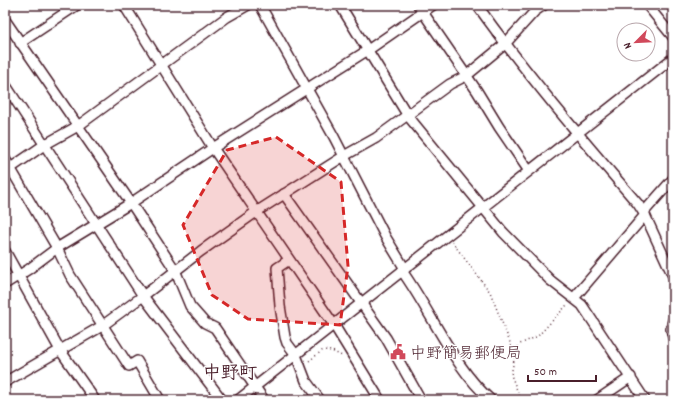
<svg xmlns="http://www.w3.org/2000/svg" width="678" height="405" font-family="Dekko,'Klee One',sans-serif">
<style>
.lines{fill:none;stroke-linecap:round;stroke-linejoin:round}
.minor-casing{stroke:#4a1f2b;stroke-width:12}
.path{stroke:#4a1f2b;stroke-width:1.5;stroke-dasharray:1 3;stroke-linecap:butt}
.minor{stroke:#fff;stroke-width:9}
.marked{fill:#d62828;fill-opacity:0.2;stroke:#d62828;stroke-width:3;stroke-dasharray:8 5;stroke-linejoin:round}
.labels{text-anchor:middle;stroke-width:3;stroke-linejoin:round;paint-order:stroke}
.poi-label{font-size:16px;fill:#4a1f2b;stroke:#fff;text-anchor:start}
.quarter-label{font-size:18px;font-weight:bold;fill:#4a1f2b;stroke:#fff}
</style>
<rect width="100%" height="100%" fill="#fff"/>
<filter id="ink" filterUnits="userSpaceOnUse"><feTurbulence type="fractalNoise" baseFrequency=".025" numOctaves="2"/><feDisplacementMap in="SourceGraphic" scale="8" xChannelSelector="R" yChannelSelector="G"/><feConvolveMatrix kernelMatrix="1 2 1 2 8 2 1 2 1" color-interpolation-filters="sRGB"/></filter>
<g filter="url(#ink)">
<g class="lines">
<defs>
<g id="minor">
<polyline points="124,5 213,148 334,325 380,400"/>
<polyline points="260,5 334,137 385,236 405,269"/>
<polyline points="340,5 408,116 503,232 550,280 582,305 645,400"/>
<polyline points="418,5 477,91 499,127 529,171"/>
<path d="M477 5C527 75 582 139 638 204L645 215 574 298"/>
<polyline points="647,5 673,37"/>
<polyline points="5,20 131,203 175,270 190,306 205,323 215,328 264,400"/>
<polyline points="20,43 77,5"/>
<polyline points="5,84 143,296 222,400"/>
<polyline points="5,159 57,248 70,275 129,366 137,361 160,400"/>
<polyline points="5,172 44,145 78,126 227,17 248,5"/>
<polyline points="284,194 386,338 421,400"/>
<polyline points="644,212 673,179"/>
<polyline points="645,215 673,276"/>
<polyline points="5,251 60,350 95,400"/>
<polyline points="289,260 277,268 280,306 285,337 287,343 296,355 306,381 320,400"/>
<path d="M402 271C431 311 454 369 491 400"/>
<polyline points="5,284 29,269 57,248 131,203 213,148 368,50 433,5"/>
<polyline points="673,320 671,329 673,337"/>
<polyline points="5,382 102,326 143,296 201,251 256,212 344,156 376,138 450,84 466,76 505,44 535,11 544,5"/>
<polyline points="238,400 673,58"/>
<polyline points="597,400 631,377"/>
</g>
</defs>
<use href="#minor" class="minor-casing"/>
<g class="path">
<polyline points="452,242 490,292 515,355"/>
<polyline points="309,361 323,350 332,351 342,356"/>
<polyline points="521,400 511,375 516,350 520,344 538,336 567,305"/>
</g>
<use href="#minor" class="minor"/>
</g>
</g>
<path class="marked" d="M276 137 341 182 348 266 340 325 248 319 212 295 183 225 227 150Z"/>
<defs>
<symbol id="civic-bare" viewBox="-9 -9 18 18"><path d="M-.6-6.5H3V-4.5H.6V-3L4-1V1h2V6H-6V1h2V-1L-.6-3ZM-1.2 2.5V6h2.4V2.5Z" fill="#d1495b" stroke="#fff" stroke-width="2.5" paint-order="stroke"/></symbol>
</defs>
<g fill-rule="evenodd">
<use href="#civic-bare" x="387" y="341" width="22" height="22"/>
</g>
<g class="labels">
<g class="poi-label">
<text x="410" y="358">中野簡易郵便局</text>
</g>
<g class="quarter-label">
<text x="230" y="378">中野町</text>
</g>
</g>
<rect width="678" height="405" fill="none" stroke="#fff" stroke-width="20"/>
<rect x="10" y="10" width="658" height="385" fill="none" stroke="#4a1f2b" stroke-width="1.5" filter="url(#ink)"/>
<g transform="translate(636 42) rotate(246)"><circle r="19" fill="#ffffff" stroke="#b7a5aa"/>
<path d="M0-3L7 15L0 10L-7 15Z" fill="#d1495b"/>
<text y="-6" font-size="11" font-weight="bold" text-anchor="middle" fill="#4a1f2b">N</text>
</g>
<path d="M528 375v6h68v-6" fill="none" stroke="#4a1f2b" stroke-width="2"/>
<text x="534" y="375" font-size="12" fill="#4a1f2b" stroke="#ffffff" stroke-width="3" paint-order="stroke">50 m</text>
</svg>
